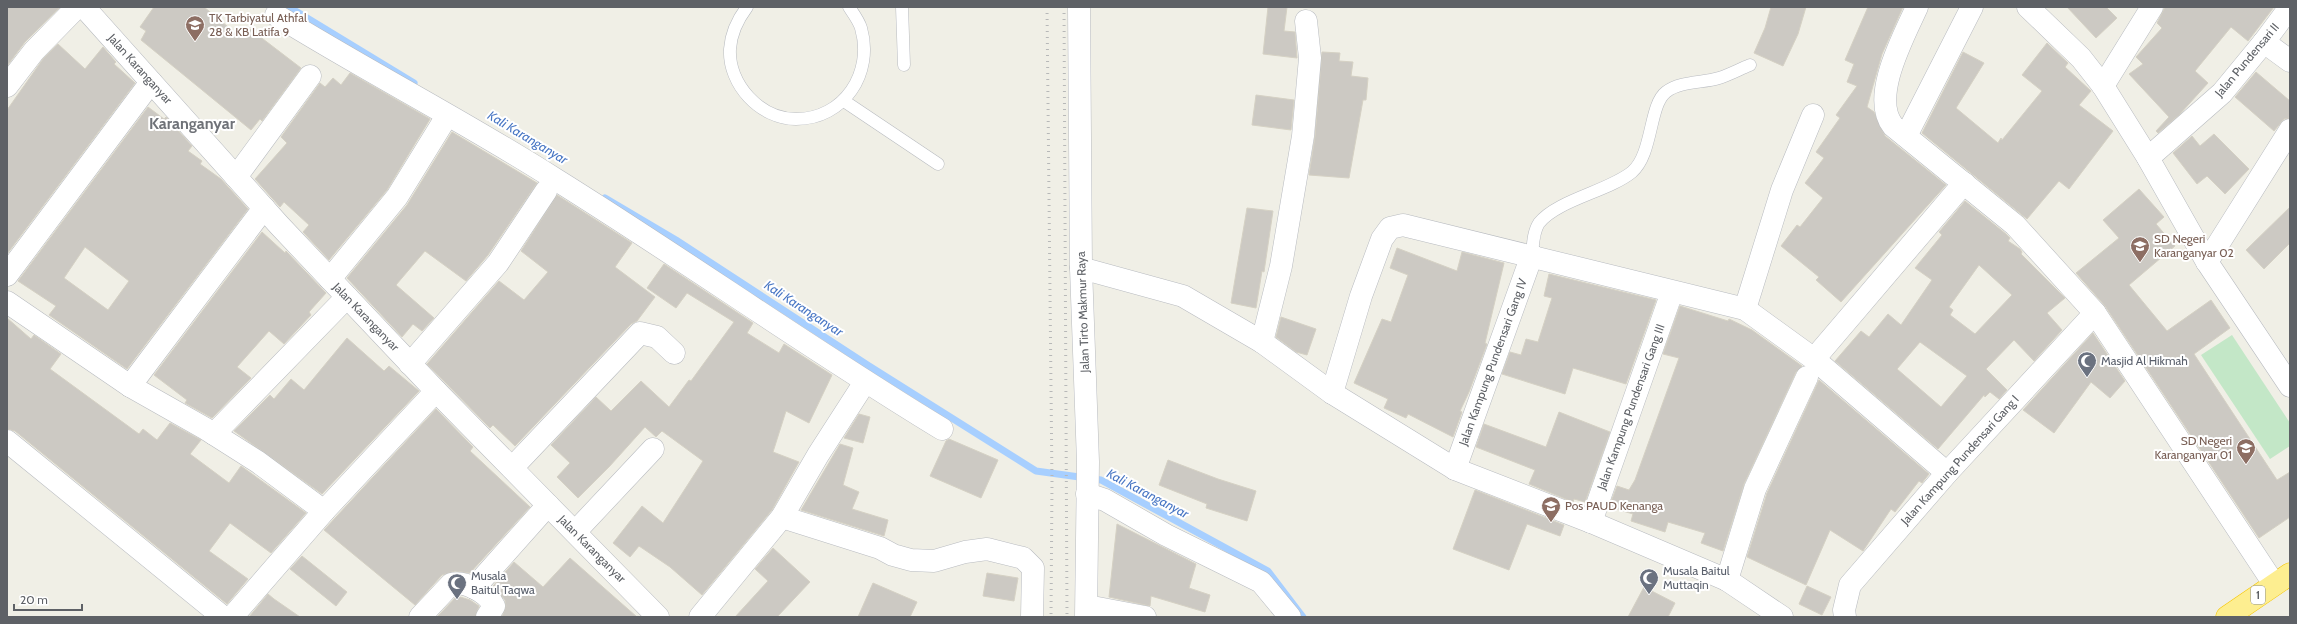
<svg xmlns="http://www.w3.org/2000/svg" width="2297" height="624" font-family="Cabin,sans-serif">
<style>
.green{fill:#c3e7c7}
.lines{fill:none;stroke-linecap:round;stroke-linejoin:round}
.stream{stroke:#a7cfff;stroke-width:7}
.building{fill:#ccc9c3;stroke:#d5d1c4;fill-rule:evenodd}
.lane-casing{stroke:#b8bbc0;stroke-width:13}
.street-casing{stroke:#b8bbc0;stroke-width:23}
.highway-casing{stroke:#f6c500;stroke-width:23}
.lane{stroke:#fff;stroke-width:12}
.street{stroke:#fff;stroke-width:22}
.highway{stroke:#fdee90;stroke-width:22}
.rail{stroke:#b7b8b8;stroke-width:3;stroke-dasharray:1 5;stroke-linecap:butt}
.labels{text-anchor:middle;stroke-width:4;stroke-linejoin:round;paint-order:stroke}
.shield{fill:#fff;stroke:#8e9094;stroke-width:1}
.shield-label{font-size:11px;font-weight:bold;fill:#5e6166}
.education-label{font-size:12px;fill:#785e54;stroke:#fff;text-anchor:start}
.street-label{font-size:12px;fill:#5e6166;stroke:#fff}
.worship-label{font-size:12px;fill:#5b616d;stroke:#fff;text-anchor:start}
.water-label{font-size:13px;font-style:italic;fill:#4876c4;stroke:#fff}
.district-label{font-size:16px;font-weight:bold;fill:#6f7278;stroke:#fff}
</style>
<rect width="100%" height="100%" fill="#f0efe6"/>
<polygon class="green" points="2232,335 2290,423 2290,446 2270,459 2201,355"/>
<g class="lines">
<g class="stream">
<polyline points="289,7 414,83"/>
<polyline points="605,198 676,240 869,366 1036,471 1101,480 1268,571 1303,617"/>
</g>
</g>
<g class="building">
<polygon points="7,7 60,7 25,42 7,66"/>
<polygon points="154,7 204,7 239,36 246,26 301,68 262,121 260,119 251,130 141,40 146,31 140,27"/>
<polygon points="1268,7 1287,7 1284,31 1295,32 1297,58 1263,54"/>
<polygon points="1771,7 1806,7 1798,34 1783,66 1754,53 1765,28"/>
<polygon points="1868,7 1903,7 1882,54 1867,107 1874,112 1885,136 1946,185 1841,302 1816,280 1819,277 1781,246 1797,225 1800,227 1823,198 1805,183 1824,158 1816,152 1840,118 1836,115 1857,86 1847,82 1854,64 1845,60"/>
<polygon points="2067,7 2106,7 2117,18 2096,38"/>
<polygon points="2165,7 2274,7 2248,41 2231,27 2195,71 2208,83 2179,115 2158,133 2156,131 2169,117 2129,74 2143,64 2136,57 2162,28 2157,23"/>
<polygon points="2047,43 2068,63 2065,67 2091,91 2079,105 2113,131 2069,189 2059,181 2027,219 1922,133 1963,52 1984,63 1956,108 1998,143 2001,138 2002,140 2042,91 2022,75"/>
<polygon points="58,44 85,69 103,47 116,62 114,64 135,83 7,254 7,110 43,59"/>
<polygon points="1322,52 1340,53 1339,61 1353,62 1351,76 1368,78 1366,100 1363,100 1349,178 1309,175 1315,137"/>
<polygon points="2256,72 2290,101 2290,118 2284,119 2274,131 2235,97"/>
<polygon points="350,73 430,119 387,190 329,260 303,232 309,225 284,202 280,207 255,179 287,143 281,137 320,83 325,87 333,78 341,85"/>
<polygon points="1256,95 1294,100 1291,130 1252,125"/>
<path d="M148 107 164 119 166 117 192 146 188 151 202 161 200 164 221 179 248 209 127 369 49 315 56 306 18 281ZM85 247 129 281 108 310 64 278Z"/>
<polygon points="452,132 537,183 488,255 466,281 425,251 396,285 434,318 422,331 413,324 402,337 347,278 407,205"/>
<polygon points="2214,134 2249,169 2225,194 2207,176 2197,184 2173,153 2192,136 2200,146"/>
<polygon points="2139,189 2164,217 2156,224 2175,246 2129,285 2167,331 2211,300 2230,328 2194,354 2277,480 2290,472 2290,517 2259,538 2105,306 2076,273 2119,238 2103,220"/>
<polygon points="557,195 632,243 615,267 655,297 637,321 631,324 515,446 493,425 490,428 427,364 499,281 524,300 548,272 521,251"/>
<path d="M1965 201 2006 234 2010 238 2008 241 2020 249 2022 252 2021 254 2065 298 2047 313 2062 330 2034 361 2014 340 1986 369 2007 390 1999 399 1990 392 1985 397 1984 395 1938 449 1835 361 1861 331 1869 337 1888 314 1901 325 1932 280 1915 268 1942 235 1939 232ZM1979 265 2012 295 1975 334 1950 315 1953 310 1949 307ZM1920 342 1967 376 1941 407 1897 369Z"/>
<polygon points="2290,207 2290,243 2264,269 2246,250"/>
<polygon points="1247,208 1273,211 1264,272 1262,271 1256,308 1231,303"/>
<polygon points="262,232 285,253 286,251 326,293 309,312 311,315 284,344 269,331 237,367 251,378 212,418 185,403 187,400 154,375"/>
<polygon points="1397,248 1457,271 1462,252 1504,263 1485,343 1487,344 1469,392 1460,411 1462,412 1453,437 1408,414 1406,418 1384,408 1388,399 1354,383 1382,319 1391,322 1408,275 1390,268"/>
<polygon points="664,264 753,323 747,333 779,353 784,344 832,375 809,423 786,411 773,452 799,462 772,510 702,595 670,567 639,546 630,557 613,543 642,506 663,523 703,461 662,431 656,437 645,427 609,467 578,498 557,477 570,463 551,445 596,397 611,411 641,381 669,407 689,380 691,381 734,322 687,293 676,308 647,288"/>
<polygon points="1549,274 1656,300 1626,384 1573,368 1565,394 1502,374 1510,352 1521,355 1526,339 1538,342 1552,298 1544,296"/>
<polygon points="1680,306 1728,321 1729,319 1752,330 1802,366 1796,372 1744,484 1723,551 1701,543 1705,533 1668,522 1665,532 1631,521 1633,514 1609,507 1617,486 1629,490 1635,480 1679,358 1663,354"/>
<polygon points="1281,317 1316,329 1307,355 1296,352 1276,337"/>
<polygon points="7,318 31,339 34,335 61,354 50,369 139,434 143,429 157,440 170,423 201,440 190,454 229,483 241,466 306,513 271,553 230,523 209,551 248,579 227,604 15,431 7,429"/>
<polygon points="2093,333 2125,381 2110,398 2091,382 2054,433 2023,410"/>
<polygon points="347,338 384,371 389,366 419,391 322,494 234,431 270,395 274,399 291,379 304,390"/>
<polygon points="1819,380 1929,474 1922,483 1919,481 1895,512 1891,509 1863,551 1830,530 1806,585 1747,557 1767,493"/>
<polygon points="436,409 473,447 470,451 530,507 470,573 455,571 442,575 415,605 324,530"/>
<polygon points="1559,412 1610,432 1585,502 1574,499 1573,502 1529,484 1535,470 1476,447 1484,424 1546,447"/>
<polygon points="859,414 870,417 863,443 844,438"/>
<polygon points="949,439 998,460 981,498 930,476 946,441"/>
<polygon points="840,444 853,448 843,485 859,492 852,509 888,520 884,536 801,510"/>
<polygon points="1168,460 1218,479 1256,491 1247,521 1206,508 1207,504 1159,485"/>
<polygon points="1475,490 1564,525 1560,536 1527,524 1509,570 1453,549"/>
<polygon points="1117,524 1196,564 1189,588 1210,595 1205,612 1151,596 1150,606 1109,597"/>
<polygon points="773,548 810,582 777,617 735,617 768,581 755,569"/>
<polygon points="302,556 347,592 336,606 290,569"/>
<polygon points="570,558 637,617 502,617 506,606 505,600 493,586 514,562 543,587"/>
<polygon points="987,573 1018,578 1014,601 983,596"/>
<polygon points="873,583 917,602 910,617 858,617"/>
<polygon points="1807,586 1831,597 1822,615 1799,604"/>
<polygon points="1644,587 1675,603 1668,617 1628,617"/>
<polygon points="268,594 274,599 300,617 249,617"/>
<polygon points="457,596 470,600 479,606 475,617 437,617"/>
</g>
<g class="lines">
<defs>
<g id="lane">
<path d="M747 7C738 19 731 33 730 49 728 84 760 119 796 119 844 119 874 73 861 28 859 21 853 13 849 7"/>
<polyline points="902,7 904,65"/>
<polyline points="844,101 938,164"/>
<path d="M1532 255C1533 245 1533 232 1539 223 1557 200 1609 191 1632 172 1653 154 1649 105 1666 92 1680 81 1703 83 1719 78 1729 75 1740 69 1750 65"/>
</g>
<g id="street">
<polyline points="84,7 279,225 436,391 658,617"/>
<polyline points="1079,7 1081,268 1088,462 1086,617"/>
<path d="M1917 7C1904 36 1870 97 1893 126L2015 225 2095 313 2274 584"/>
<polyline points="2028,7 2081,58 2103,86 2148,158 2207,262 2290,386"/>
<path d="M276 15C368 72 464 121 555 179 685 260 810 349 942 429"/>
<polyline points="2264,42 2290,61"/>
<polyline points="7,86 34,51 77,7"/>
<polyline points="2103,86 2152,7"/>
<polyline points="1906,136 1972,7"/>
<polyline points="2148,158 2222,93 2264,42 2290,7"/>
<polyline points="236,177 310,76"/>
<polyline points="2207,262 2290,130"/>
<polyline points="1081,268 1183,296 1262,342 1332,393 1455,469 1591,522 1727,580 1782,617"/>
<polyline points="7,275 151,82"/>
<polyline points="330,279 397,197 442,124"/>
<polyline points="7,302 130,386 206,429 258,462 324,511"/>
<polyline points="1745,309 1782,190 1813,115"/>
<polyline points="1262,342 1281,266 1303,136 1310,58 1306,21"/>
<polyline points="1814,359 1964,183"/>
<polyline points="410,364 498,263 546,191"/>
<polyline points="130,386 264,208"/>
<polyline points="1332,393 1361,296 1382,239 1390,228 1403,225 1745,309 1814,359 1947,473"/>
<polyline points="214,434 347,297"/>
<polyline points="7,441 223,617"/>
<polyline points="512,468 640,333 657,337 674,353"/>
<polyline points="1455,469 1532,255"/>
<polyline points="1087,494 1105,500 1166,535 1261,582 1290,617"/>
<polyline points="782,517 880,548 893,555 911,560 934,561 965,552 987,549 1023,558 1033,568 1032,617"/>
<polyline points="1591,522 1672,292"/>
<polyline points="575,532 653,449"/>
<polyline points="1727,580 1755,489 1807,377"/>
<polyline points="474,588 548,505"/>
<polyline points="1087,606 1145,617"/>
<polyline points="232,617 324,511 436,391"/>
<path d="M420 617 451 584C465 580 488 593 494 606L487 617"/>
<polyline points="700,617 782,517 818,455 865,382"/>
<polyline points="1845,617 1844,610 1850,585 1947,473 2095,313"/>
</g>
<polyline id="highway" points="2227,617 2290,574"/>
</defs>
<use href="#lane" class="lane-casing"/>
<use href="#street" class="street-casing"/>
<use href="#highway" class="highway-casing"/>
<use href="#lane" class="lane"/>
<use href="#street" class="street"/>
<use href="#highway" class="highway"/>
<g class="rail">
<polyline points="1047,7 1052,482 1051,617"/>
<polyline points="1064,7 1067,617"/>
</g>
</g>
<defs>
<symbol id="school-pin" viewBox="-11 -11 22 30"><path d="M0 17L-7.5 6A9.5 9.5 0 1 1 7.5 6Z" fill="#8d6e63" stroke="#fff"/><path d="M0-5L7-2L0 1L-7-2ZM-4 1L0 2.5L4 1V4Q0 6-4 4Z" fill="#fff"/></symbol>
<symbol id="mosque-pin" viewBox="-11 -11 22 30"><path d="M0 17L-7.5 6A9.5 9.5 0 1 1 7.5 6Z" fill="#6b7280" stroke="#fff"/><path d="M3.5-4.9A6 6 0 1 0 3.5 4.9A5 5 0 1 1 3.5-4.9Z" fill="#fff"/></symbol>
</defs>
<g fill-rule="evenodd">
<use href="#school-pin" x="184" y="14" width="22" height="30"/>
<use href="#school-pin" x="2129" y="235" width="22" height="30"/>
<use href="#mosque-pin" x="2076" y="350" width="22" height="30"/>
<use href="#school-pin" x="2235" y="437" width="22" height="30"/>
<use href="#school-pin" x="1540" y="495" width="22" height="30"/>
<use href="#mosque-pin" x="1638" y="567" width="22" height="30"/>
<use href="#mosque-pin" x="446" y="572" width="22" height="30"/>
</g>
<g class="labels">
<rect class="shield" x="2251" y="586" width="14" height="18" rx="3"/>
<g class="shield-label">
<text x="2258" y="599">1</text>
</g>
<g class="education-label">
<text x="209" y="22">TK Tarbiyatul Athfal<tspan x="209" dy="14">28 &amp; KB Latifa 9</tspan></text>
<text x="2154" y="243">SD Negeri<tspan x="2154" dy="14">Karanganyar 02</tspan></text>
<text x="2232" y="445" text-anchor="end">SD Negeri<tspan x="2232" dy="14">Karanganyar 01</tspan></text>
<text x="1565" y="510">Pos PAUD Kenanga</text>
</g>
<g class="street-label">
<text transform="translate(2247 60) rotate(-50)" y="4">Jalan Pundensari II</text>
<text transform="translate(140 69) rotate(48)" y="4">Jalan Karanganyar</text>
<text transform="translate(1083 312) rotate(-92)" y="4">Jalan Tirto Makmur Raya</text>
<text transform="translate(366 317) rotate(46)" y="4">Jalan Karanganyar</text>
<text transform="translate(1493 362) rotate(-70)" y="4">Jalan Kampung Pundensari Gang IV</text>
<text transform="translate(1631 407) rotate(-70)" y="4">Jalan Kampung Pundensari Gang III</text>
<text transform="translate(1960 460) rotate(-48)" y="4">Jalan Kampung Pundensari Gang I</text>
<text transform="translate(592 549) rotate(45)" y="4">Jalan Karanganyar</text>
</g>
<g class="worship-label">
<text x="2101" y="365">Masjid Al Hikmah</text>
<text x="1663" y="575">Musala Baitul<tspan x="1663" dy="14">Muttaqin</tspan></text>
<text x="471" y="580">Musala<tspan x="471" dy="14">Baitul Taqwa</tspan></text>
</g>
<g class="water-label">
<text transform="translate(528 137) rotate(31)" y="5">Kali Karanganyar</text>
<text transform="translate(804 308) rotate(33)" y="5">Kali Karanganyar</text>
<text transform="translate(1148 493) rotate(28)" y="5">Kali Karanganyar</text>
</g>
<g class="district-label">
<text x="192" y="129">Karanganyar</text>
</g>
</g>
<rect width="2297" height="624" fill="none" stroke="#5e6166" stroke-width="16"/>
<path d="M14 604v6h68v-6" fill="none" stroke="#5e6166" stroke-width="2"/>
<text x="20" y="604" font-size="12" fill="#5e6166" stroke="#ffffff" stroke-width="3" paint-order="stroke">20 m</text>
</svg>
